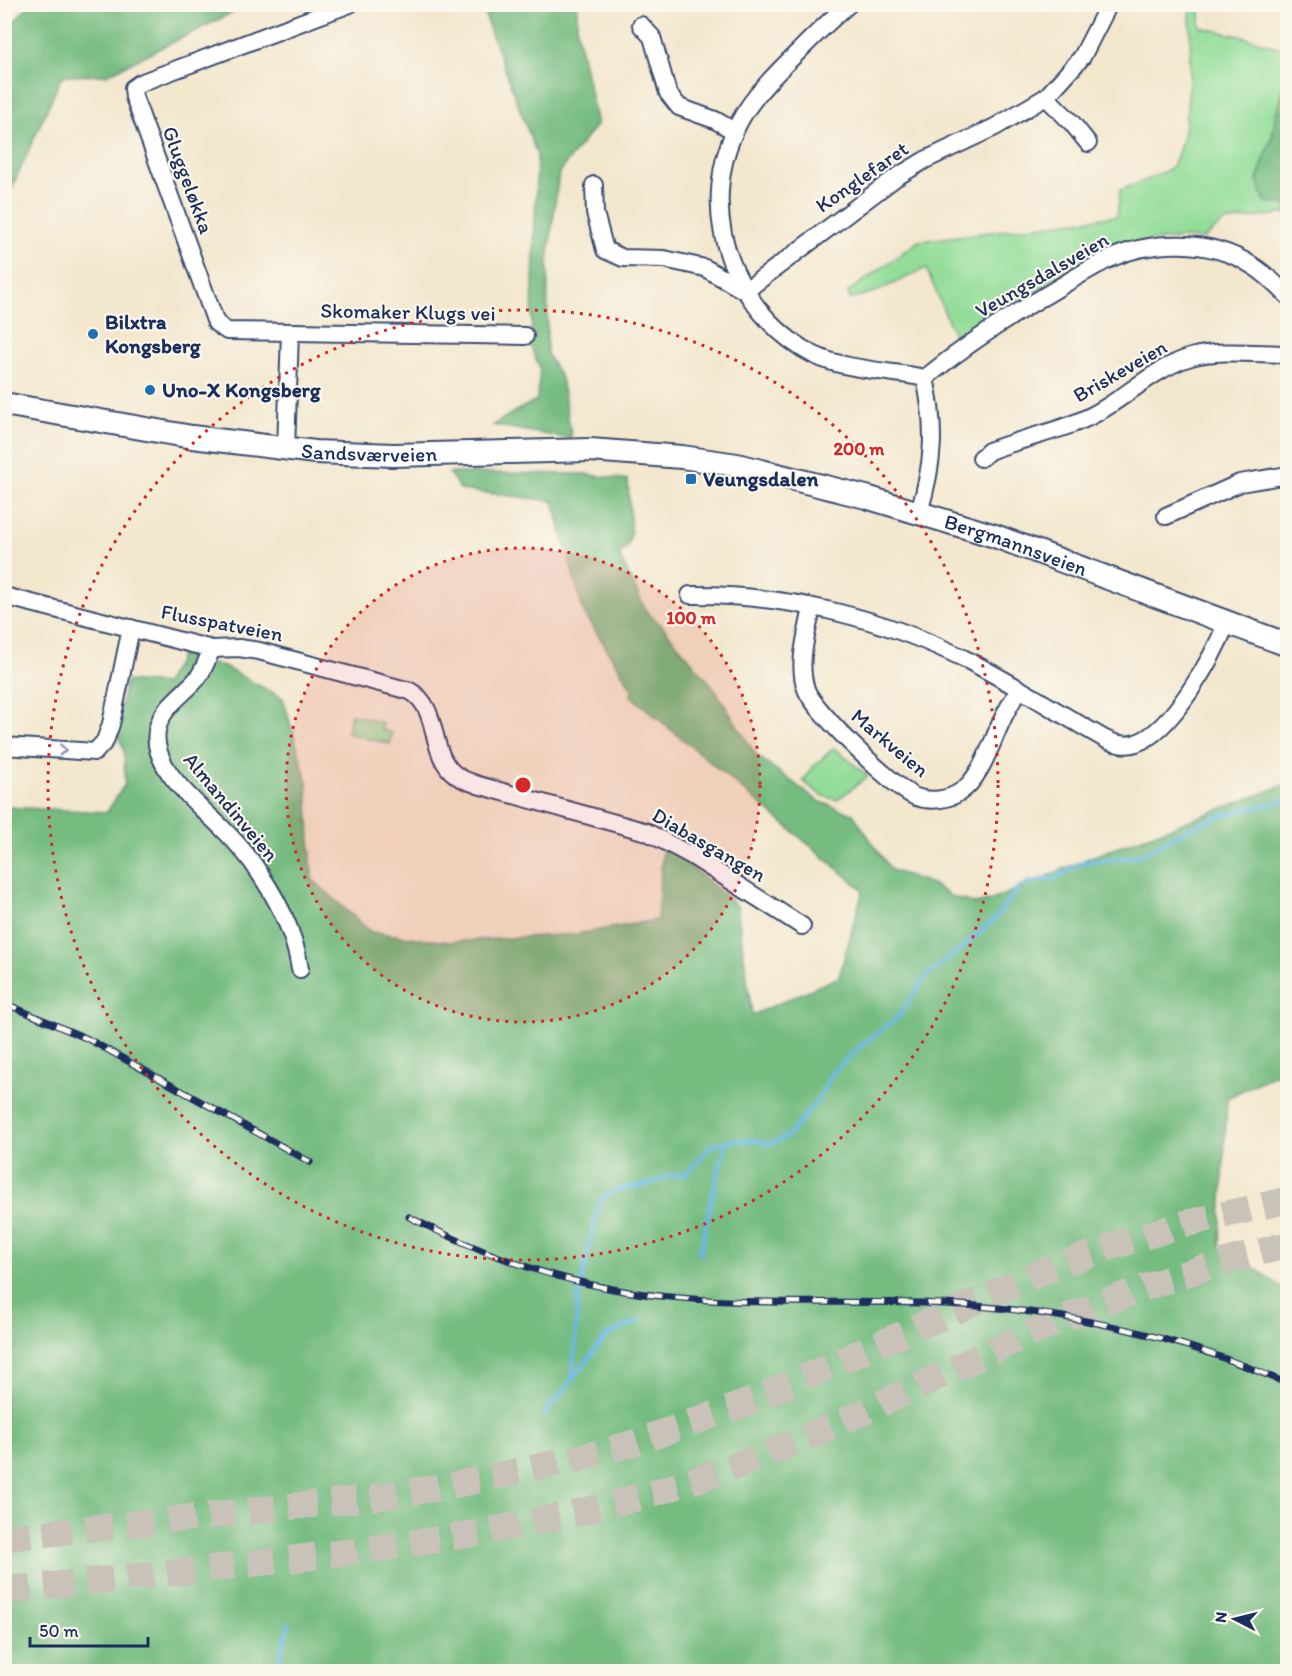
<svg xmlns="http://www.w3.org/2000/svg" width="1292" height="1676" font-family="Itim,sans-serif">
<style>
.green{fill:#93dd99;stroke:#57867c;stroke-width:1.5}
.forest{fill:#76bc81;stroke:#487670;stroke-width:1.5}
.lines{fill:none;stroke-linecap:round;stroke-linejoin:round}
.stream{stroke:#67b8e2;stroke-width:4.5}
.trunk-tunnel{stroke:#c8c2b8;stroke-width:27;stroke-dasharray:27 14;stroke-linecap:butt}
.minor-casing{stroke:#3b4b6f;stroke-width:20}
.secondary-casing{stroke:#3b4b6f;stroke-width:26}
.minor{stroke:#fff;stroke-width:16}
.secondary{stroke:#fff;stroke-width:22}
.rail-casing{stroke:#1b2f5e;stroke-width:7}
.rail{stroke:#fbf7ec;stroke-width:4.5;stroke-dasharray:14;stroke-linecap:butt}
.oneway{stroke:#8d97ae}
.ring{fill:none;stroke:#d62828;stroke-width:3;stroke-dasharray:3 6}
.poi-dot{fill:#1f6fb2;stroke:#fbf7ec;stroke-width:2}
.labels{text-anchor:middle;stroke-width:4.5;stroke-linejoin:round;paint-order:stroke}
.street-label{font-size:21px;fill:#1b2f5e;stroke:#fbf7ec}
.poi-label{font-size:21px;font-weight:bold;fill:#1b2f5e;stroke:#fbf7ec;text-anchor:start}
.centre{fill:#d62828;stroke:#fbf7ec;stroke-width:3}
.ring-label{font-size:18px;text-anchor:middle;font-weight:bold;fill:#d62828;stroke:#fbf7ec;stroke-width:4.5;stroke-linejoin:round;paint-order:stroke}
</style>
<rect width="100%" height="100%" fill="#fbf7ec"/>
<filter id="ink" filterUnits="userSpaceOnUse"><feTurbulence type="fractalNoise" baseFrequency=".0167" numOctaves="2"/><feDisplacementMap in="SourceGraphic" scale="12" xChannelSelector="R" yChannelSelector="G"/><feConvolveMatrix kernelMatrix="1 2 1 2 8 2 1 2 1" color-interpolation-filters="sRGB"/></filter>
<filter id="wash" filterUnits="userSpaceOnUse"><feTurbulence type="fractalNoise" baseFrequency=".008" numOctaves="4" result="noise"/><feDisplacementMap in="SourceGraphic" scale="24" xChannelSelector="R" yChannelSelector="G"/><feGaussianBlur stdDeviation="1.35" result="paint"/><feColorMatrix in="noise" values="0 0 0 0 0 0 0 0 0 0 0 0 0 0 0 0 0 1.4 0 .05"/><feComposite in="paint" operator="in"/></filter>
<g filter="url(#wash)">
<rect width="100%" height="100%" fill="#f3e7ce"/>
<g class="green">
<path d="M1190 5H1200V27L1248 38 1287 50V213L1224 222 1203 239 1184 238 1133 243 1101 254 1055 279 961 339 955 337 926 268 878 291 850 299 848 292 919 241 1117 216 1120 190C1130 186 1164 174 1170 168 1192 145 1191 38 1190 5Z"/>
<polygon points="351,714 383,723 382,730 392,733 390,744 347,733"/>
<polygon points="834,748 868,776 837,800 821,795 803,781 812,768"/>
</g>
<g class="forest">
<polygon points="29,5 29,4 248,5 106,75 62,76 5,203 5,32"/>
<polygon points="482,5 577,5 577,32 597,124 559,172 548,261 547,354 561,378 572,439 493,425 514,412 537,400 540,369 531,347 537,155 491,33"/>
<polygon points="1287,78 1288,205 1287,205 1265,202 1257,180 1272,137 1276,113"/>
<polygon points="449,473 584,474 628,480 631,533 628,545 619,555 646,611 662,626 714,688 755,754 818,801 853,814 891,870 932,884 952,897 976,904 992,900 1089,858 1287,784 1287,1068 1227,1098 1220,1244 1287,1291 1287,1671 5,1671 4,807 107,812 125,784 124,749 115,730 126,681 165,684 183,653 224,667 283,698 307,781 312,879 371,932 448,942 577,934 657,920 663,843 737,906 752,1015 839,977 863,890 631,696 632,689 583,611 553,501 461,490"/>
</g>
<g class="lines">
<g class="stream">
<polyline points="700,1254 711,1200 727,1141"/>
<polyline points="572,1379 578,1297 600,1199 619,1189 647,1185 668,1176 685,1175 711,1146 727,1141 751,1140 770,1144 788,1136 821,1096 831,1074 857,1049 898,1017 928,974 961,949 995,919 1017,889 1030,882 1055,878 1084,862 1140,856 1192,827 1223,815 1288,800"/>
<polyline points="544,1415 607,1335 641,1320"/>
<polyline points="276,1672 289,1624"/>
</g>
</g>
</g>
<g filter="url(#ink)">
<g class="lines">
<g class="trunk-tunnel">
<polyline points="4,1538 378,1497 449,1486 576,1459 634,1443 749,1402 1049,1269 1116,1245 1184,1224 1288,1200"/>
<path d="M4 1590C101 1581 196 1570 292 1559 435 1542 577 1521 713 1474 837 1431 950 1367 1070 1316 1141 1287 1213 1263 1288 1245"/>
</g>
<defs>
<g id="minor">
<polyline points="350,4 140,83 133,88 134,97 216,323 227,331 525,336"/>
<path d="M849 4C831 19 815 35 799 51 780 69 759 90 745 112 714 162 712 222 736 273 752 307 780 338 814 355 845 370 891 371 925 378 962 348 1001 322 1041 298 1062 286 1083 272 1105 261 1150 239 1210 238 1253 266 1266 274 1277 285 1288 296"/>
<polyline points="641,25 652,37 668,93 679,107 715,120 734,131"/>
<polyline points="1046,97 1072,123 1088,143"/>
<polyline points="594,185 595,213 605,250 623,258 664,259 705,268 745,291 895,178 925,160 995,127 1046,97 1082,57 1109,4"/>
<polyline points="286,450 290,332"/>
<path d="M981 458 989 451C1027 436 1071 430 1105 408 1134 390 1158 367 1191 357 1218 349 1259 354 1288 354"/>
<path d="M919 512C934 463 936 428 925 378"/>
<polyline points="1166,516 1240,483 1288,475"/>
<path d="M690 595C786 594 885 618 971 662 1017 686 1060 714 1105 739 1115 744 1125 747 1136 743 1172 732 1214 655 1227 622"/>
<path d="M4 596 212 649 239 648 259 651 410 691C441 708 428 755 456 775 462 780 471 782 478 785L647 832 692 856 802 926"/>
<path d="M812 608C807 634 797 663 806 689 813 710 895 789 916 797 930 802 948 800 960 792 982 778 993 737 1005 714 1009 706 1014 698 1019 690"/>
<path d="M212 649C207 659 203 673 195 681 183 694 166 705 159 723 144 763 197 803 221 827 232 838 243 850 252 862 275 895 294 929 300 969"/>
<polyline points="4,746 95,752 105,741 111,724 131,628"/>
</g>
<g id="secondary">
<path id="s1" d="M4 404 192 437 315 452 394 455 590 450 682 457 737 465 866 497 995 536 1288 645"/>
</g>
</defs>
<use href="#minor" class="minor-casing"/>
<use href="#secondary" class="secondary-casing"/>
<use href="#minor" class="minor"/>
<use href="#secondary" class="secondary"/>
<defs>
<g id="rail">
<polyline points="4,1003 88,1039 310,1162"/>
<path d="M409 1217C474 1250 541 1276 613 1289 715 1308 819 1300 922 1303 1047 1307 1173 1332 1288 1384"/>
</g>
</defs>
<use href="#rail" class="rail-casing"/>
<use href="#rail" class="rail"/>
</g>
<defs><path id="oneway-chevron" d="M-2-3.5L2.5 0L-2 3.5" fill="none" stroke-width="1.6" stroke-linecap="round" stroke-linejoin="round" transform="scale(1.5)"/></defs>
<use class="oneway" href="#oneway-chevron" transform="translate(63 750) rotate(3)"/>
</g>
<circle cx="523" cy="785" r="237" fill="#d62828" fill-opacity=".12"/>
<g class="ring">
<circle cx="523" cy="785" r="237"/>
<circle cx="523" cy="785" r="475"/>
</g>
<g class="poi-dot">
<circle cx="93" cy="334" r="6"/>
<circle cx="150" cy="390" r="6"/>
<rect x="685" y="473" width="12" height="12" rx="3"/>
</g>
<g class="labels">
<g class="street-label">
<text transform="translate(862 177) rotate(-35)" y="7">Konglefaret</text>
<text transform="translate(188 180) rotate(70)" y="7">Gluggeløkka</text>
<text transform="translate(1042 275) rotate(-30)" y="7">Veungsdalsveien</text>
<text transform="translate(408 312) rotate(1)" y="7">Skomaker Klugs vei</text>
<text transform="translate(1120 371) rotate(-30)" y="7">Briskeveien</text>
<text dy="7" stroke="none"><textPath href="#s1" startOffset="369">Sandsværveien</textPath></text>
<text dy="7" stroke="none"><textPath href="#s1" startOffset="1028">Bergmannsveien</textPath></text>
<text transform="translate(222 623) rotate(11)" y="7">Flusspatveien</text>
<text transform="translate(890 743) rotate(40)" y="7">Markveien</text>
<text transform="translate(231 807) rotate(50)" y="7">Almandinveien</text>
<text transform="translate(709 845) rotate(30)" y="7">Diabasgangen</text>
</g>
<g class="poi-label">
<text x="105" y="329">Bilxtra<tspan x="105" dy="24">Kongsberg</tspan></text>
<text x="162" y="397">Uno-X Kongsberg</text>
<text x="703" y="486">Veungsdalen</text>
</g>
</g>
<circle cx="523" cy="785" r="9" class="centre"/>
<g class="ring-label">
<text x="859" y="455">200 m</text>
<text x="691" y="624">100 m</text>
</g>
<rect width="1292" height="1676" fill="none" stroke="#fbf7ec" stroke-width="24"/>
<g transform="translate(1235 1619) rotate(277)" stroke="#fbf7ec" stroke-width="4.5" paint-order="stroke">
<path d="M0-4.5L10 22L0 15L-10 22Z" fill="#1b2f5e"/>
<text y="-9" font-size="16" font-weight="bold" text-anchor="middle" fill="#1b2f5e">N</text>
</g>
<path d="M30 1637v9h118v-9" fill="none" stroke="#1b2f5e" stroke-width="3"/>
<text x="39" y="1637" font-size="18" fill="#1b2f5e" stroke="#fbf7ec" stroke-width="4.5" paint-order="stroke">50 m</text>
</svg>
